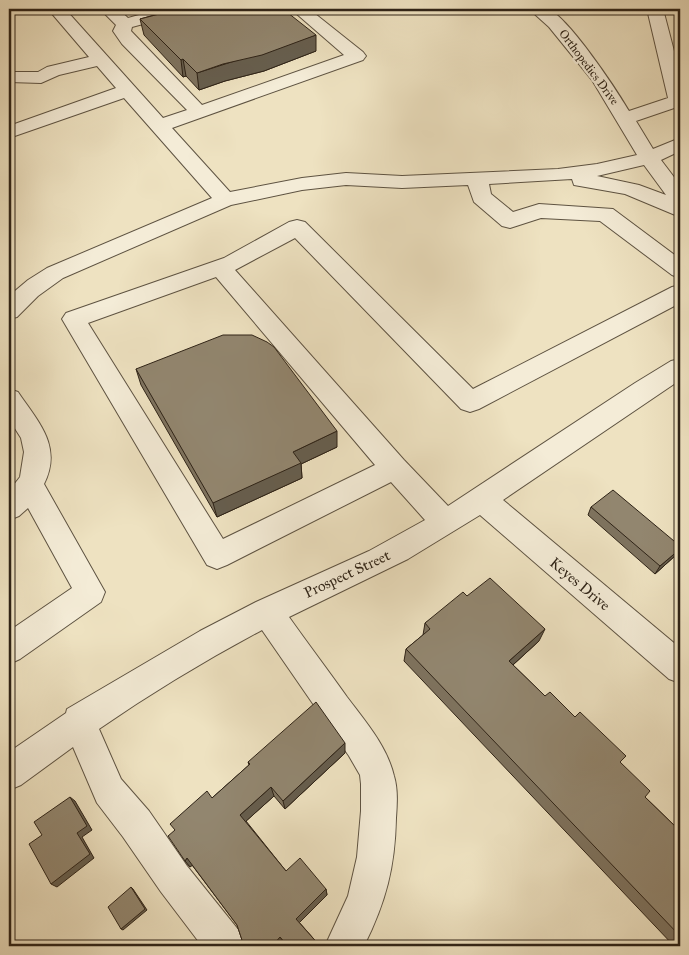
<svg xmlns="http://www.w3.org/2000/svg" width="689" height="955" font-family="'IM FELL Great Primer',serif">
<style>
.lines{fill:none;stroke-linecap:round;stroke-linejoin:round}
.minor-casing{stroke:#5e5342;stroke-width:2}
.minor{fill:#f4ecd7;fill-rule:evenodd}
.wall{fill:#7e735f;stroke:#2e2317}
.shaded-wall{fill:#665e4e;stroke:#2e2317}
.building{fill:#92866f;stroke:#2e2317}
.labels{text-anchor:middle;stroke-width:4.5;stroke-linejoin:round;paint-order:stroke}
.far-street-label{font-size:12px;fill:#2e2317;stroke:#f4ecd7}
.street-label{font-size:15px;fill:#2e2317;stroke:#f4ecd7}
</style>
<rect width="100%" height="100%" fill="#eee2c1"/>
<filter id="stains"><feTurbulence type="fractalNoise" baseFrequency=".004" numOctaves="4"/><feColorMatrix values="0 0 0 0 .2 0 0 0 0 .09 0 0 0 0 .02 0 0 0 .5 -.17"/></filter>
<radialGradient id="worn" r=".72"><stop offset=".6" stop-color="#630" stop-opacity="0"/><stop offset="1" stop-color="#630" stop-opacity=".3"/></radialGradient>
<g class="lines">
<defs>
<g id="minor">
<path d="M48 9H65L163 118 187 110 122 44 113 31 116 25 100 9H118L128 18 161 9H186L184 13 132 27 131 31 202 105 344 55 291 9H309L363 52 366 56 363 60 172 128 230 192 302 178 346 173 402 176 558 169 597 164 637 155 592 80 549 27 529 9C534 9 543 7 548 9 569 18 616 89 629 111L668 98 647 9H663L680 74V106L636 121 653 149 680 138V151L661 160 680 185V217L625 194 574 185 572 179 489 184 491 194 513 212 539 204 613 209 680 259V278L672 275 600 221 541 218 510 228 502 226 474 202 468 185 402 188 346 185 302 190 231 205 63 278 38 296 17 317 9 319V296L28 280 47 268 212 198 124 98 9 138V126L116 88 97 66 59 75 41 83 9 82V72H38L47 67 89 57ZM644 165 666 195 639 185 597 176Z"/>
<path d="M297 220 305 222 473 389 672 287 680 285V303L479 409 470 412 461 409 295 238 235 270 404 460 448 506 635 383 671 361 680 359V380L503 500 680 648V683L669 679 480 515 408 559 289 617C308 644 328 670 347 697 365 721 387 746 394 776 398 789 397 804 396 818 395 867 386 902 364 946H325L348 896 357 857 361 811V784L360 775 349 756 262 630C206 660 151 693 99 729L121 779 149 811 187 866 240 932 245 946H202L161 892 123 837 97 803 73 747 21 785 9 790V752L66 713 67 709 200 631 256 602 369 551 425 520 391 482 227 565 217 569 207 565 62 319 66 313 224 258 289 222ZM216 277 375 465 223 539 88 323Z"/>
<path d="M9 389 18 392C38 422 63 446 44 484L105 592 101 602 20 659 9 664V631L72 588 28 508 19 516 9 520V491L20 477 24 452 21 438 9 419Z"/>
</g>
</defs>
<use href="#minor" class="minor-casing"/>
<use href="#minor" class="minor"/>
</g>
<g class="wall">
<polygon points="165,9 316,51 264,71 225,81 199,90 186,76 183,77 144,35 140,19 165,12"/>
<polygon points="136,369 337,447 301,464 302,478 217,517 141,385"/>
<polygon points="591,507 680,546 680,550 676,555 655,574 588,515"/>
<polygon points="467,596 539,641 513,665 545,696 575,717 626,756 620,762 645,797 680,831 680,946 674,946 404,661 406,649 423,635 425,623"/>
<polygon points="345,753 285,809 274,796 246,821 286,871 326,889 327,895 299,922 320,946 287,946 283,941 278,946 236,946 243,943 237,925 192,865 190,867 185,861 212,798 249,765 248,762"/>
</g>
<g class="shaded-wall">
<polygon points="316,35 316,51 264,71 225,81 199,90 197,73"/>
<polygon points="183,59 186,76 183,77 181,60"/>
<polygon points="337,431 337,447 301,464 302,478 217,517 213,503 293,452"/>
<polygon points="680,549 676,555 655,574 660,566"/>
<polygon points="545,629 539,641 504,673 509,661"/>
<polygon points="345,743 345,753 285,809 283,801"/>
<polygon points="271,787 274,796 244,823 240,815"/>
<polygon points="70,797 75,801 92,830 82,837 94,858 57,887 51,884 77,833"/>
<polygon points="187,858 193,865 190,867 185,861"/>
<polygon points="131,887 133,889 147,910 123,930 121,929"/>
<polygon points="326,889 327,895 298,924 296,919"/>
<polygon points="280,937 283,941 278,946 272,946"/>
</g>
<g class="building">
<polygon points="165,9 283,9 316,35 262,55 223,64 197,73 183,59 181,60 140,19 167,12"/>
<polygon points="223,335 252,335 267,342 274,347 337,431 293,452 301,463 213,503 136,369"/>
<polygon points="613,490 680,546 680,549 660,566 591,507"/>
<polygon points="490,578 545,629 509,661 545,696 550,692 575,717 580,712 626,756 620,762 650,791 645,797 680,831 680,936 406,649 430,629 425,623 463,592 467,596"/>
<polygon points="316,702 345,743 283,801 271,787 240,815 286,871 300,858 326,889 296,919 320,946 288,946 280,937 272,946 236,946 234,944 243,943 237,925 187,858 185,861 168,836 175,830 170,824 207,791 212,798 250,764 248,762"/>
<polygon points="70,797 87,826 77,833 90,854 51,884 29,844 42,835 34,822"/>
<polygon points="131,887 145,909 121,929 108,907"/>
</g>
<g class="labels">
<g class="far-street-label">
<text transform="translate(589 67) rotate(53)" y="4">Orthopedics Drive</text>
</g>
<g class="street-label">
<text transform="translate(347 574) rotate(-25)" y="5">Prospect Street</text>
<text transform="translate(580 584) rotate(40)" y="5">Keyes Drive</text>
</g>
</g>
<rect width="689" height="955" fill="none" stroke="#eee2c1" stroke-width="30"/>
<rect x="10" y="10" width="669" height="935" fill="none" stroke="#2e2317" stroke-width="2.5"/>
<rect x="15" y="15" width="659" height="925" fill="none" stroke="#2e2317"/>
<rect width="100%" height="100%" filter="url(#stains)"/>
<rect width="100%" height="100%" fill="url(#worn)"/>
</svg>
